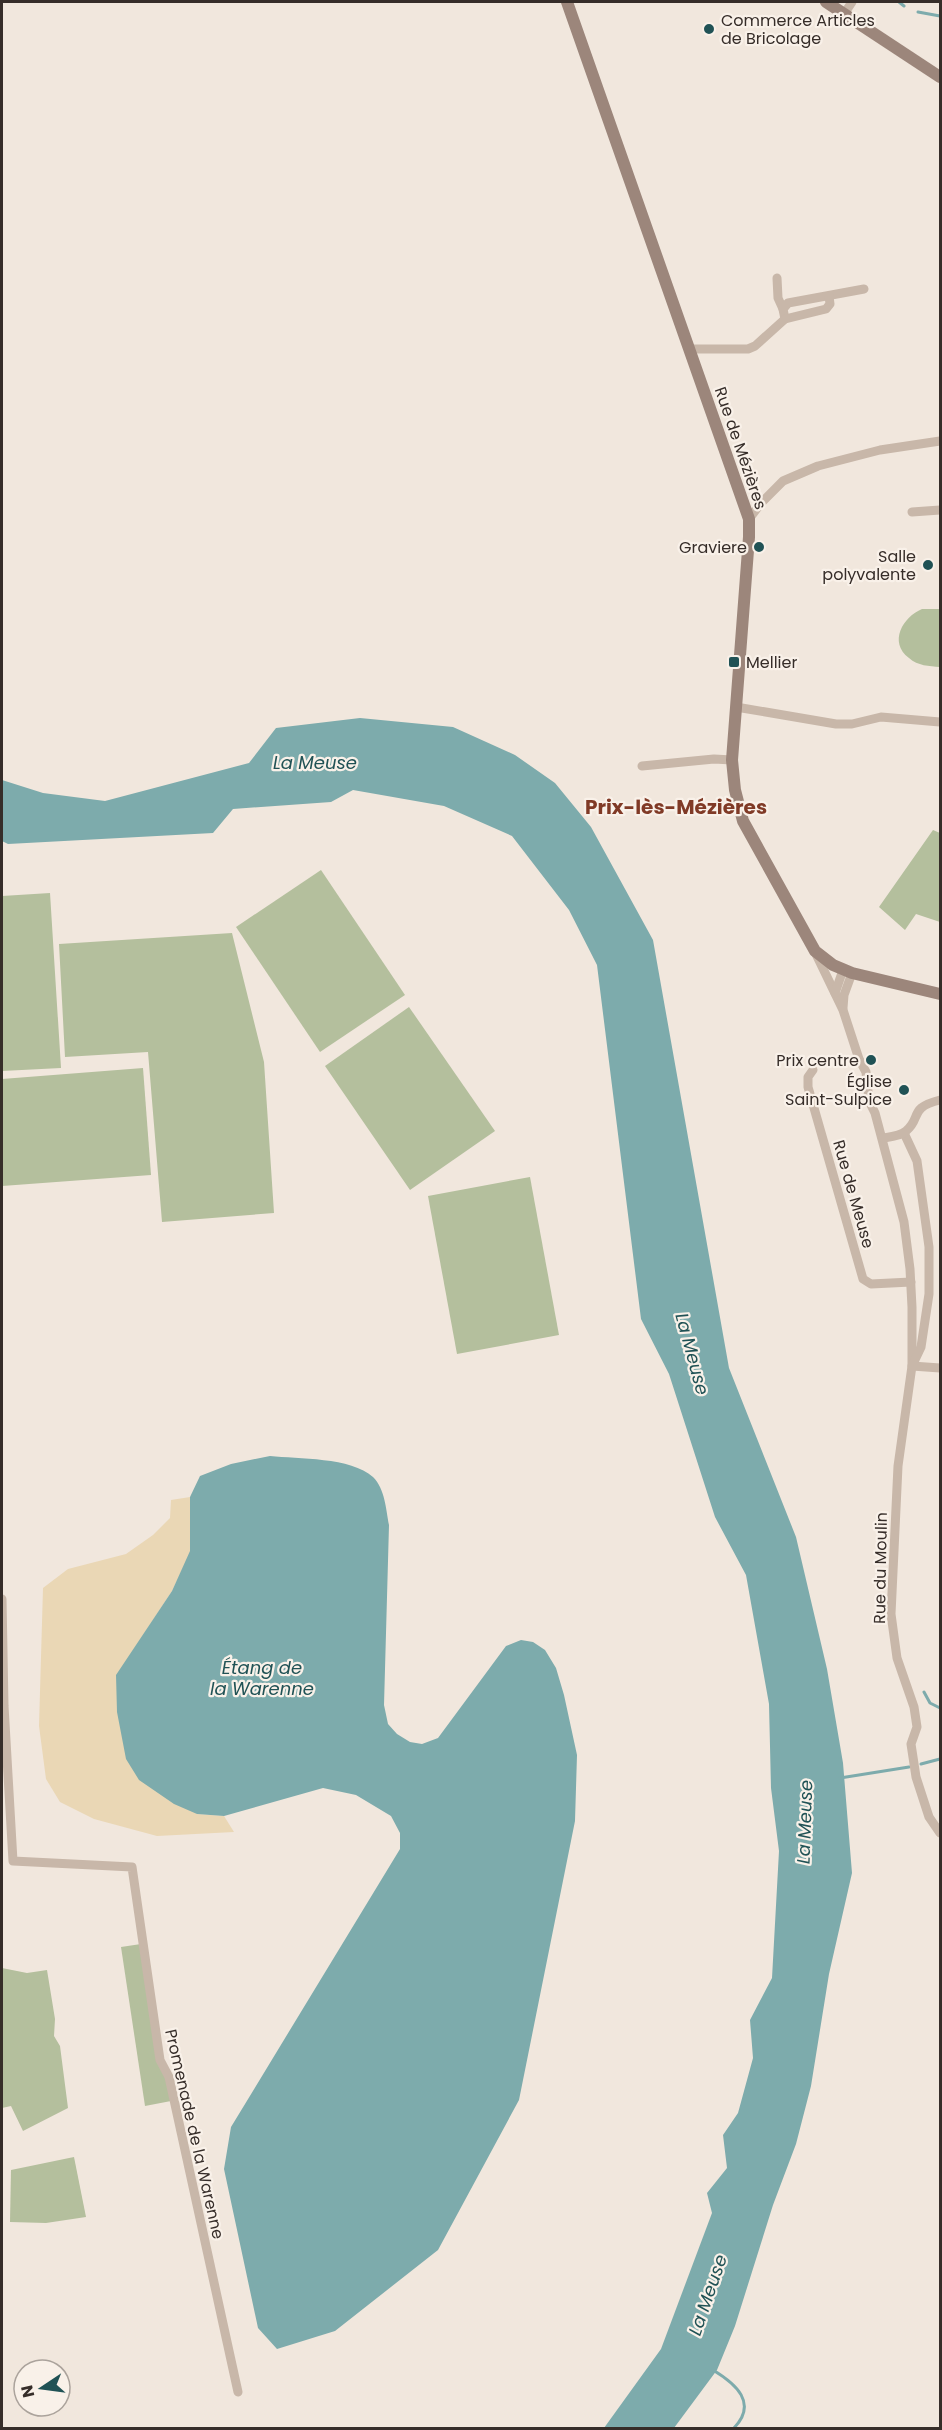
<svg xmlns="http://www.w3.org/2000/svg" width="942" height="2430" font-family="Poppins,sans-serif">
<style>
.green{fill:#b4bf9d}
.sand{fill:#ead7b5}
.water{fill:#7dabac}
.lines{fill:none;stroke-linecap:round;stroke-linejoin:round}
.stream{stroke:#7dabac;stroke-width:3}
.street{stroke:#c8b7a9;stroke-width:9}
.secondary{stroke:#9c867b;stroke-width:12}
.poi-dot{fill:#205255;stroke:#f9f1e9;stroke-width:2}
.labels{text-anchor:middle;stroke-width:4.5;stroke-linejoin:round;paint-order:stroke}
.poi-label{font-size:16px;fill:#362d29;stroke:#f9f1e9;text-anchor:end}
.street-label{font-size:16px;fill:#362d29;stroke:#f9f1e9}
.water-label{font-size:18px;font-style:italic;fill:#205255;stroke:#f9f1e9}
.quarter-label{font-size:20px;font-weight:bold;fill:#803a26;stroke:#f9f1e9}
</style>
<rect width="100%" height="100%" fill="#f1e7dd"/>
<g class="green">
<path d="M922 609H940V667C929 666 918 666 909 658 888 642 903 617 922 609Z"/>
<polygon points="933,830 940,833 940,922 916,914 905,930 879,907"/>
<polygon points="321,870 405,995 320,1052 236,927"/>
<polygon points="50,893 61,1068 2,1071 2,896"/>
<polygon points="232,933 264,1062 274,1213 162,1222 148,1052 65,1057 59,944"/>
<polygon points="409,1007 495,1131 410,1190 325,1066"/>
<polygon points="143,1068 151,1175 2,1186 2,1079"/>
<polygon points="530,1177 559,1335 457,1354 428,1196"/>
<polygon points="141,1944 171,2101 145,2106 121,1947"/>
<polygon points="2,1968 27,1973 47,1970 55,2019 54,2036 60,2046 68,2108 23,2131 11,2106 2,2108"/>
<polygon points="74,2157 86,2217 46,2223 10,2222 11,2170"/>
</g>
<polygon class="sand" points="190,1497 191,1551 172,1591 117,1675 197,1814 224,1816 234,1832 157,1836 94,1819 60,1802 46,1779 39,1726 43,1588 68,1569 126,1554 153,1535 170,1518 171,1500"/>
<g class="water">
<polygon points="360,718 453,727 515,755 555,783 591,827 653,940 729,1368 796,1537 827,1669 843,1763 852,1873 829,1974 811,2086 796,2144 773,2205 735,2326 717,2370 674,2428 604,2428 661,2349 712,2213 707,2193 727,2168 723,2135 738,2113 753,2058 750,2020 772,1978 779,1851 771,1788 769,1704 746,1575 715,1517 669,1374 641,1319 597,965 569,910 512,836 444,806 353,790 331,802 233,809 213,833 8,844 2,841 2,780 43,793 105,801 249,763 276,728"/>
<path d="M270 1456C298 1459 351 1457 373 1477 385 1489 386 1509 389 1525L384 1705 388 1724 397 1734 410 1742 422 1744 438 1738 506 1646 521 1640 533 1642 545 1650 556 1668 564 1695 577 1755 575 1821 519 2100 438 2250 335 2331 277 2349 258 2328 224 2169 231 2127 400 1849V1833L391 1816 356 1795 323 1788 224 1816 197 1814 174 1804 139 1780 126 1759 117 1712 116 1675 172 1591 190 1551V1497L200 1476 231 1464Z"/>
</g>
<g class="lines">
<g class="stream">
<polyline points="899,2 904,6"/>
<polyline points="918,12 940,16"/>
<polyline points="924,1692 930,1703 940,1708"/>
<polyline points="921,1764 940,1759"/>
<polyline points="840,1778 909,1767"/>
<path d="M713 2370C736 2384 758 2403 734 2428"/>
</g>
<g class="street">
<polyline points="844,14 852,2"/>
<polyline points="777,278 778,298 783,309"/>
<polyline points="785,319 783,309 788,303 864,289"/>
<polyline points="690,349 748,349 755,346 785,319 826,309 830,304 829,296"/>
<polyline points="912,512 940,510"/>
<polyline points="749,519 761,503 783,481 818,466 880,450 940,441"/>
<polyline points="736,707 836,724 852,724 881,717 940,722"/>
<polyline points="642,766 714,759 732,760"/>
<polyline points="815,952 843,1010 859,1059 866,1072 869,1101 875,1113 904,1222 910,1269 912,1307 912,1366 898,1466 891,1614 897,1658 914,1707 917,1727 911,1744 916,1777 929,1817 940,1833"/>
<polyline points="835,993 843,970"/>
<polyline points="843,1008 844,995 852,973"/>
<polyline points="813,1070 808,1077 808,1087 863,1279 871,1284 911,1282"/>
<polyline points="904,1133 917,1161 929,1247 929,1294 921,1347 912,1366 940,1368"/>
<path d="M883 1138C890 1137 901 1136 906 1131 922 1118 908 1108 940 1100"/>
<polyline points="2,1599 4,1706 13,1861 132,1867 160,2060 169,2077 238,2392"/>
</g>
<g class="secondary">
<polyline points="567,2 749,519 749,537 732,760 735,790 743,821 815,951 833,965 852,973 940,994"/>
<polyline points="826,2 940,77"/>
</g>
</g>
<g class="poi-dot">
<circle cx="709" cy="29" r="6"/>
<circle cx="759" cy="547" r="6"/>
<circle cx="928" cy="565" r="6"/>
<rect x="728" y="656" width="12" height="12" rx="3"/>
<circle cx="871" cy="1060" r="6"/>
<circle cx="904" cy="1090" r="6"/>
</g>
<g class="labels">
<g class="poi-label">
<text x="721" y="26" text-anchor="start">Commerce Articles<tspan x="721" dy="18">de Bricolage</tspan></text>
<text x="747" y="553">Graviere</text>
<text x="916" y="562">Salle<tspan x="916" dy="18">polyvalente</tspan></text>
<text x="746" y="668" text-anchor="start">Mellier</text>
<text x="859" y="1066">Prix centre</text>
<text x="892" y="1087">Église<tspan x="892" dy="18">Saint-Sulpice</tspan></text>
</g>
<g class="street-label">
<text transform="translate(741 448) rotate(71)" y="6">Rue de Mézières</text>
<text transform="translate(854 1194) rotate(74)" y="6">Rue de Meuse</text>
<text transform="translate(880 1568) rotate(-89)" y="6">Rue du Moulin</text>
<text transform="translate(195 2134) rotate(77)" y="6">Promenade de la Warenne</text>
</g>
<g class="water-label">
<text x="315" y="769">La Meuse</text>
<text transform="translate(692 1354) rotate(75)" y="6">La Meuse</text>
<text x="262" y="1674">Étang de<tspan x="262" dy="21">la Warenne</tspan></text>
<text transform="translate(805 1822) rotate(-88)" y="6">La Meuse</text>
<text transform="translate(708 2295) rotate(-71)" y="6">La Meuse</text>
</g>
<g class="quarter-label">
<text x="676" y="814">Prix-lès-Mézières</text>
</g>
</g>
<rect width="942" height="2430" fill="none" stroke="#362d29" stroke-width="6"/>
<g transform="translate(42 2388) rotate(257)"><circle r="28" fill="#f9f1e9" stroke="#aba39c" stroke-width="1.5"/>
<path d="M0-4.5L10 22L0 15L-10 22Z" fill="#205255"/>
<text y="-9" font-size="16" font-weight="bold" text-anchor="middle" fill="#362d29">N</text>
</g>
</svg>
